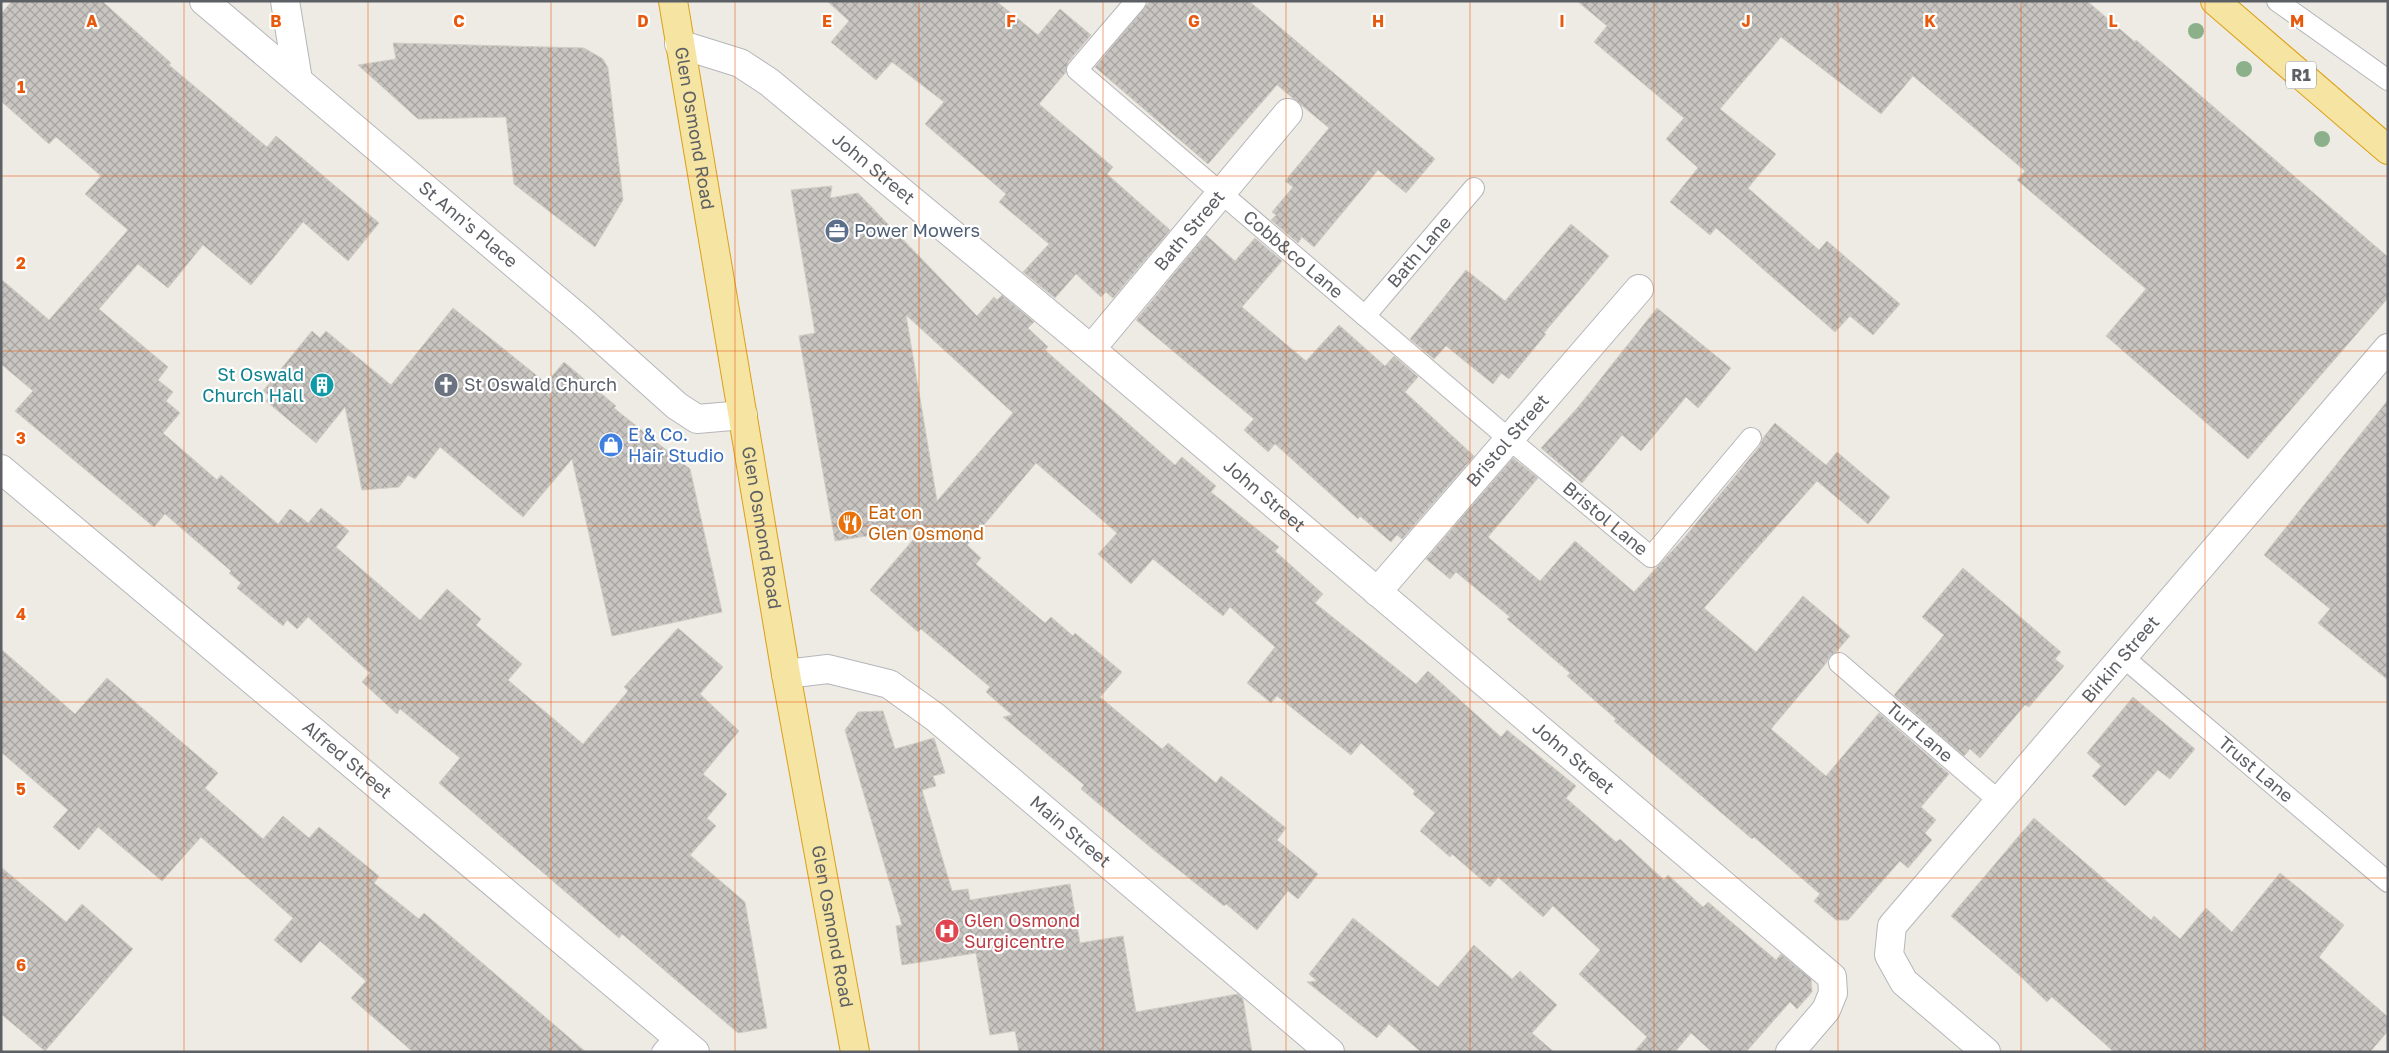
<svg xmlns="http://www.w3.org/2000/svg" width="2389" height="1053" font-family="'Golos Text',sans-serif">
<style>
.building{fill:url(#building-cross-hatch);stroke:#d2cdc3;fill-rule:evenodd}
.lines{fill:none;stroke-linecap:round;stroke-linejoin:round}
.service-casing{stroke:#b5b6ba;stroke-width:22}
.minor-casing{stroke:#b5b6ba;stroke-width:30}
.trunk-casing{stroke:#dda015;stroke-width:30}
.service{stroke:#fff;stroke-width:20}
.minor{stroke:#fff;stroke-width:28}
.trunk{stroke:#f5e4a2;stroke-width:28}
.tree{fill:#8cb18a}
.grid{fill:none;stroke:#e8590c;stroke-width:1;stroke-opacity:0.55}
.labels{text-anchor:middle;stroke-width:4.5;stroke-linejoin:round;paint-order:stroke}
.shield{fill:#fff;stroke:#8d8f92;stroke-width:1}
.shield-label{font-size:16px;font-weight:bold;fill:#5c5f64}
.street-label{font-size:18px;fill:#5c5f64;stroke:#fff}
.service-label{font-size:18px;fill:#4e5e75;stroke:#fff;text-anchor:start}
.culture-label{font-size:18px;fill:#0d838f;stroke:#fff;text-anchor:end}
.worship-label{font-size:18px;fill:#5b616d;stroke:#fff;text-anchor:start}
.shop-label{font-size:18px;fill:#366cbe;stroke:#fff;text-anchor:start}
.food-label{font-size:18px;fill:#c56008;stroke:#fff;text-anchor:start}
.health-label{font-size:18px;fill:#be3a42;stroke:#fff;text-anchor:start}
.grid-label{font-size:16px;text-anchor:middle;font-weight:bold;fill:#e8590c;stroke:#fff;stroke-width:4.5;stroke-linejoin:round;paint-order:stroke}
</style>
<defs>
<pattern id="building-cross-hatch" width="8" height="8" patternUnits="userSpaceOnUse" patternTransform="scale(1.25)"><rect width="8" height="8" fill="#c9c6c2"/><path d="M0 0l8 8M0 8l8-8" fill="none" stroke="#a6a4a1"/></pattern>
</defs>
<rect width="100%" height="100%" fill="#edebe4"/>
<g class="building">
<polygon points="12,1 102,1 171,63 169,65 267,147 276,136 379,223 348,261 303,222 251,285 203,245 168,288 138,264 99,309 168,367 158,380 173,392 166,401 180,413 163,433 217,480 221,475 278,524 290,509 308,523 321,508 349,531 336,547 420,620 447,589 481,619 476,625 522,664 508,680 583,744 628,691 624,687 678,628 723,667 700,694 739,731 703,774 727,794 707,818 716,826 690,855 745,902 767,1028 738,1033 622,934 619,938 439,783 460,758 400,709 397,714 362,682 370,673 308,617 297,629 287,620 283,626 237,588 241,583 229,573 231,571 165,514 154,527 15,411 33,391 1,364 1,279 49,320 128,230 85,194 101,176 56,137 49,144 1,101 1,14"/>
<polygon points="827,1 996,1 1038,35 1060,9 1091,35 1068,62 1066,72 1039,104 1113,167 1107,174 1170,230 1113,298 1106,292 1101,297 1076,274 1055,298 1023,272 1049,244 999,202 1006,194 925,124 944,102 892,62 876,80 831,42 849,21"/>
<polygon points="1150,1 1249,1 1435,159 1406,193 1378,170 1314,247 1302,237 1298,243 1271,220 1276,215 1272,212 1293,187 1285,181 1329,128 1277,85 1208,164 1095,67"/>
<polygon points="1577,1 2087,1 2135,42 2136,40 2388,257 2388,298 2248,459 2106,336 2146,289 2017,180 2025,171 1913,76 1881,114 1781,37 1720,109 1776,154 1748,188 1819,250 1827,241 1900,304 1873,335 1850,316 1835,332 1716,228 1710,235 1670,202 1698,168 1666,139 1684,118 1594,42 1607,26"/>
<polygon points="393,43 584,48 603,59 608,68 623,200 595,247 514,184 506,117 418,119 358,65 396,59"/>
<path d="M832 186 830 198 858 193 977 316 994 297 997 300 1002 295 1034 322 1028 328 1048 347 1045 350 1175 465 1182 457 1216 486 1211 492 1279 547 1275 551 1323 594 1315 603 1416 684 1428 671 1501 737 1507 730 1576 786 1566 798 1616 842 1620 839 1664 880 1668 875 1703 907 1708 902 1776 960 1781 954 1811 979 1812 992 1797 1009 1790 1002 1746 1052H1712L1691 1033 1675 1052H1634L1647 1037 1579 974 1600 950 1553 906 1543 917 1498 877 1490 887 1452 854 1450 857 1420 831 1435 813 1413 794 1415 791 1361 743 1351 755 1277 696 1271 703 1247 683 1275 647 1230 607 1223 616 1153 559 1131 584 1098 554 1117 533 1036 463 967 545 981 558 976 564 1045 623 1051 617 1073 636 1075 633 1122 672 1100 697 1162 749 1168 743 1216 783 1221 776 1286 828 1277 840 1318 874 1298 899 1288 891 1257 930 1226 904 1224 906 1150 847 1081 789 1084 785 1003 717 1012 715 986 692 990 687 921 629 918 632 870 590 924 527 835 541 799 336 815 333 791 190ZM906 315 1013 413 937 501 928 446Z"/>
<polygon points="1571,224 1609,256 1544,333 1546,334 1509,379 1501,373 1493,384 1446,346 1434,359 1410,339 1466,270 1505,301"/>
<polygon points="1206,235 1235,261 1255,238 1282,261 1242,307 1306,361 1339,325 1385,366 1394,356 1418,377 1405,392 1474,456 1402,539 1397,535 1391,542 1360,516 1358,519 1275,444 1268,452 1244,430 1254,419 1136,320"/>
<polygon points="453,308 546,383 564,362 616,406 614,408 690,469 722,612 612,636 572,459 523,517 440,447 415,479 408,475 399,487 362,490 345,407 316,443 266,401 270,396 263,391 312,331 320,338 326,331 391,385"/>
<polygon points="1657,308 1731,368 1698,408 1686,397 1641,451 1622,435 1582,483 1541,448 1579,406"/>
<polygon points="2388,400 2388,680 2318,623 2330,609 2264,555"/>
<polygon points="1775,423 1826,465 1837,452 1890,497 1868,524 1817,481 1704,608 1756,652 1803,596 1850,636 1836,652 1830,656 1827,662 1771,729 1826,776 1879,713 1949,774 1921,807 1936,820 1925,833 1932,840 1908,868 1900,861 1848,920 1836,920 1814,901 1820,894 1754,837 1752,839 1614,721 1616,719 1567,676 1570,673 1507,619 1510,617 1456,572 1450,579 1426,559 1513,458 1538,478 1488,537 1540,581 1575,541 1634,592 1684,538 1760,446 1763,438"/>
<polygon points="1963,568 2061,652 2055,659 2064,666 2029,707 2025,705 1980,758 1970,749 1964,756 1894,695 1944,635 1922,617"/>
<polygon points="1,649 75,714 107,678 218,773 205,788 263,839 283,816 309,838 319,827 379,876 374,883 419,919 424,913 586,1052 413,1052 351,998 366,981 320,941 301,963 274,940 293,918 201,837 162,881 98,827 79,850 53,827 68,810 1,752"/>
<polygon points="2133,697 2195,749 2170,779 2158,770 2125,806 2092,776 2101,766 2087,753"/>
<polygon points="883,711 895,749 934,738 945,773 933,776 936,786 922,790 952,891 968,889 970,900 1070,884 1080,943 1123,936 1136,1012 1238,994 1243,999 1252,1052 1019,1052 1015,1031 990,1035 976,953 902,965 896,926 902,925 845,730 858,712"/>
<polygon points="2034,818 2151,920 2154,916 2180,939 2206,908 2232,932 2280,873 2344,925 2319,957 2388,1017 2388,1031 2370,1052 2114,1052 2052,997 2047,1002 2019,975 1951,916"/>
<polygon points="1,867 66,922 82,904 133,949 45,1051 1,1014"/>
<polygon points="1353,918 1438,987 1474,945 1512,979 1520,971 1557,1005 1532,1033 1554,1052 1421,1052 1389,1024 1377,1038 1307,982 1317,981 1309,974"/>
</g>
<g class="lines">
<defs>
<g id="service">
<path id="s1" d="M1136 1 1077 70 1509 439 1651 557 1751 438"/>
<polyline points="2277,1 2388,80"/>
<path id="s2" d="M1365 316 1474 188"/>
<path id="s3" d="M2123 657 2388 882"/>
<path id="s4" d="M1839 663 1999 801"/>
<polyline points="662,1052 676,1036"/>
</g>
<g id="minor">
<path id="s5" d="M204 1 582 321 677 406 697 419 743 415"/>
<polyline points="285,1 298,80"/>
<path id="s6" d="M679 44 740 63 769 82 1091 349 1832 977 1833 993 1826 1010 1790 1052"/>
<path id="s7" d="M1091 349 1288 113"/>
<path id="s8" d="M1 469 695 1052"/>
<path id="s9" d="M1377 592 1639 289"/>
<path id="s10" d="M786 674 828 669 889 684 935 717 1330 1052"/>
<path id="s11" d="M1986 1052 1904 982 1889 955 1892 926 2388 348"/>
</g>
<g id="trunk">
<path id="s12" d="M673 1 786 674 855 1052"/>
<polyline points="2215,1 2388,150"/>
</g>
</defs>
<use href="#service" class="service-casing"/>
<use href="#minor" class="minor-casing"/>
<use href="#trunk" class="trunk-casing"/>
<use href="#service" class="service"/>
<use href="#minor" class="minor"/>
<use href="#trunk" class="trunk"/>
</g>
<g class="tree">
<circle cx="2196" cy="31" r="8"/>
<circle cx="2244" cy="69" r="8"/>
<circle cx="2322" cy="139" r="8"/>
</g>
<path class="grid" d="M184 1V1052M368 1V1052M551 1V1052M735 1V1052M919 1V1052M1103 1V1052M1286 1V1052M1470 1V1052M1654 1V1052M1838 1V1052M2021 1V1052M2205 1V1052M1 176H2388M1 351H2388M1 526H2388M1 702H2388M1 878H2388"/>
<defs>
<symbol id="office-disc" viewBox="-11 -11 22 22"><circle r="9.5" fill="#5c6f8a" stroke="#fff"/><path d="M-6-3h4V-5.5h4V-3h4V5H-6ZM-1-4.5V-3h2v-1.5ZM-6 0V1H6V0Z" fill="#fff"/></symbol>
<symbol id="building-disc" viewBox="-11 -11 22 22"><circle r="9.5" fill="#0f9aa8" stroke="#fff"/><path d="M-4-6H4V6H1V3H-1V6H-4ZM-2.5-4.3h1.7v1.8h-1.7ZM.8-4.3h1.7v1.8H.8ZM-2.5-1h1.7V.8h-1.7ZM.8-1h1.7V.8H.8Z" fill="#fff"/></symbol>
<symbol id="church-disc" viewBox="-11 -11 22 22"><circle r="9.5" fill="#6b7280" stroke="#fff"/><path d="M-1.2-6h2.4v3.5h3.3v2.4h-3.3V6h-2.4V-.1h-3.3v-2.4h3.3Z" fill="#fff"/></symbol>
<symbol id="shop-disc" viewBox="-11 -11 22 22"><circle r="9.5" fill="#3f7fe0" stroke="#fff"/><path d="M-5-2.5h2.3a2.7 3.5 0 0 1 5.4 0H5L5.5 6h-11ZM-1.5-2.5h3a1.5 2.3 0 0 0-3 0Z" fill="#fff"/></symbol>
<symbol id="restaurant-disc" viewBox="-11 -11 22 22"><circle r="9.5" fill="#e8710a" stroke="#fff"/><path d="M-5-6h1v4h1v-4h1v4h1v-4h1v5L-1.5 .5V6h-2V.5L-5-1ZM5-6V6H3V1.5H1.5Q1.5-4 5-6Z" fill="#fff"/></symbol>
<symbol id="hospital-disc" viewBox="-11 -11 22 22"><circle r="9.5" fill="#e0444e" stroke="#fff"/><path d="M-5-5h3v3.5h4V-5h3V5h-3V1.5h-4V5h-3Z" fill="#fff"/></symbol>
</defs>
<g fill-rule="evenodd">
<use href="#office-disc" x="823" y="217" width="28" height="28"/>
<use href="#building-disc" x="308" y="371" width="28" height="28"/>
<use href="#church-disc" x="432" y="371" width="28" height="28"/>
<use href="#shop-disc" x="597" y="431" width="28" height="28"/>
<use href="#restaurant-disc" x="836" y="509" width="28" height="28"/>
<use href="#hospital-disc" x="933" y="917" width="28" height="28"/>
</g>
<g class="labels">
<rect class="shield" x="2286" y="61.5" width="30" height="27" rx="4"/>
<g class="shield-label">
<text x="2301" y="81">R1</text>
</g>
<g class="street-label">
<text dy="6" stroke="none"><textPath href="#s12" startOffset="129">Glen Osmond Road</textPath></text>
<text dy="6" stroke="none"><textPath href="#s6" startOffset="234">John Street</textPath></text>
<text dy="6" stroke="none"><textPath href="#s5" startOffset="346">St Ann's Place</textPath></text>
<text dy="6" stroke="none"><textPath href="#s7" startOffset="154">Bath Street</textPath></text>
<text dy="6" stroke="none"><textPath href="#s2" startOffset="84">Bath Lane</textPath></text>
<text dy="6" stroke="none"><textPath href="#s1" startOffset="375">Cobb&amp;co Lane</textPath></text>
<text dy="6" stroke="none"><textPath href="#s9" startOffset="200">Bristol Street</textPath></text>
<text dy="6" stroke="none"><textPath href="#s6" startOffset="744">John Street</textPath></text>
<text dy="6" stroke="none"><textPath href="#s1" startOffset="784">Bristol Lane</textPath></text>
<text dy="6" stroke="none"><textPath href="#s12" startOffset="534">Glen Osmond Road</textPath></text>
<text dy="6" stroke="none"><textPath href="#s11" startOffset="519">Birkin Street</textPath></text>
<text dy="6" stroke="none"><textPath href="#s4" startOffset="106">Turf Lane</textPath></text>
<text dy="6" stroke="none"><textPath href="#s6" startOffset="1149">John Street</textPath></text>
<text dy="6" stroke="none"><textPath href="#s8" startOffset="452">Alfred Street</textPath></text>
<text dy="6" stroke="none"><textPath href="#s3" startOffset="174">Trust Lane</textPath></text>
<text dy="6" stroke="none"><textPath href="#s10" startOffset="339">Main Street</textPath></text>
<text dy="6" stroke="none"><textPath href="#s12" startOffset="939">Glen Osmond Road</textPath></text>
</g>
<g class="service-label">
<text x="854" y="237">Power Mowers</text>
</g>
<g class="culture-label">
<text x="304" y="381">St Oswald<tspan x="304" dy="21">Church Hall</tspan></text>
</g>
<g class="worship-label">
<text x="464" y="391">St Oswald Church</text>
</g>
<g class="shop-label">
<text x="628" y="441">E &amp; Co.<tspan x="628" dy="21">Hair Studio</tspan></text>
</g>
<g class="food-label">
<text x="868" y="519">Eat on<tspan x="868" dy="21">Glen Osmond</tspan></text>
</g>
<g class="health-label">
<text x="964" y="927">Glen Osmond<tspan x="964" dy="21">Surgicentre</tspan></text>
</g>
</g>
<g class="grid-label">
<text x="92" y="27">A</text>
<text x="276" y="27">B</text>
<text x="459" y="27">C</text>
<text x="643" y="27">D</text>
<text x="827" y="27">E</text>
<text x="1011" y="27">F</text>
<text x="1194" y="27">G</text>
<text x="1378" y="27">H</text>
<text x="1562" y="27">I</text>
<text x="1746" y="27">J</text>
<text x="1930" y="27">K</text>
<text x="2113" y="27">L</text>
<text x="2297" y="27">M</text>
<text x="21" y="93">1</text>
<text x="21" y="269">2</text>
<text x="21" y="444">3</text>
<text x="21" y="620">4</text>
<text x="21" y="795">5</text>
<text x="21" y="971">6</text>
</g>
<rect width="2389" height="1053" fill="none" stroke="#5c5f64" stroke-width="5"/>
</svg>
